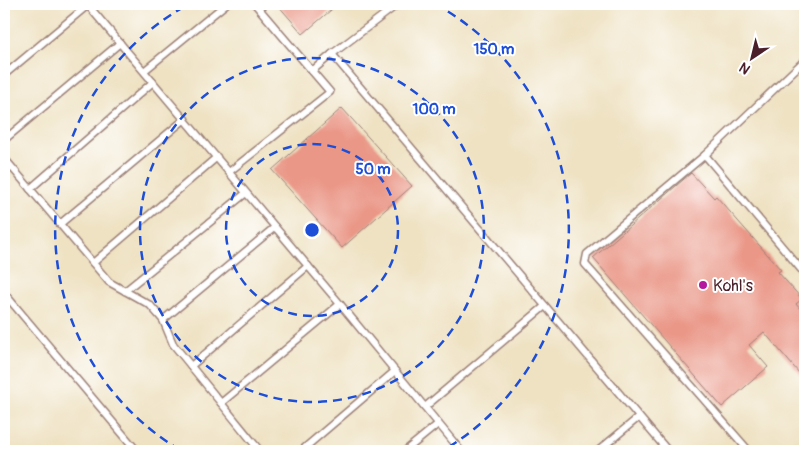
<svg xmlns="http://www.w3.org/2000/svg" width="809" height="455" font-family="Pangolin,sans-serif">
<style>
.building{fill:#ea9787}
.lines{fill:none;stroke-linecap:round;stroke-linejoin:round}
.lane-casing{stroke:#9c8077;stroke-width:9}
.lane{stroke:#fff;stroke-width:6}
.ring{fill:none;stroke:#1d4ed8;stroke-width:2.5;stroke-dasharray:9 6}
.poi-dot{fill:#b5179e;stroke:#fff;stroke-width:2}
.labels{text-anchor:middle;stroke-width:4;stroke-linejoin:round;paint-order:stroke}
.poi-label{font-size:16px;fill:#4a1f2b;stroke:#fff;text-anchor:start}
.centre{fill:#1d4ed8;stroke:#fff;stroke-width:2.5}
.ring-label{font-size:15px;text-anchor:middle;font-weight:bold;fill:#1d4ed8;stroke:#fff;stroke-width:4;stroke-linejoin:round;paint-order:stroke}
</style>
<rect width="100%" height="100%" fill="#fff"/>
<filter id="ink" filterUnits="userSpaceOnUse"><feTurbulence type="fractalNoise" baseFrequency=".02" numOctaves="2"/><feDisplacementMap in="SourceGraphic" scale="10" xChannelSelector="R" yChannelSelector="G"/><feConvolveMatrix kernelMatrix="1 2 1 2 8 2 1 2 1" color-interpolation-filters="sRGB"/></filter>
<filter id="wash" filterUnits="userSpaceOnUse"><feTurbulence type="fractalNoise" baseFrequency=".0096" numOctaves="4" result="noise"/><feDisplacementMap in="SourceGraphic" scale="20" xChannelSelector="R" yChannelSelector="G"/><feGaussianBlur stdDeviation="1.12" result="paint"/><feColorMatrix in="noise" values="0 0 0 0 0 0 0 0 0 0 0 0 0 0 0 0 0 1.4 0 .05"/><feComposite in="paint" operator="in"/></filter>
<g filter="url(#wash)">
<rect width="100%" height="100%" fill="#efe2c3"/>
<g id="blocks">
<g class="building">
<polygon points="277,4 338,4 303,34"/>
<polygon points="342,108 412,186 342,248 272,170"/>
<polygon points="691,173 714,198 716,196 781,270 778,272 802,299 796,304 805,315 805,380 764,332 749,345 768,367 722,407 593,258"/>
</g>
</g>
</g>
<g filter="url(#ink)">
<use href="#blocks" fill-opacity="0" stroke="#9c8077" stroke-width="1"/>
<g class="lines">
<defs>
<g id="lane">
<polyline points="87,4 340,304 461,451"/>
<polyline points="255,4 312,71 332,54 668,451"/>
<polyline points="332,54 398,4"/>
<polyline points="805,60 705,155 805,274"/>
<polyline points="144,71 226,4"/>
<polyline points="4,75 88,5"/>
<polyline points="4,140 120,43"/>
<polyline points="705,155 587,254 585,264 749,451"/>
<polyline points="4,158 109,282 150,305 163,320 173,344 260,451"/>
<polyline points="229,172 330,92 312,71"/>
<polyline points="30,189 153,82"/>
<polyline points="60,224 185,119"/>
<polyline points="93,263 217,157"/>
<polyline points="125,291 246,193"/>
<polyline points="4,293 137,451"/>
<polyline points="163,320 275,227"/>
<polyline points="191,366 308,266"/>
<polyline points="221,403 340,304"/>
<polyline points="425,407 545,306"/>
<polyline points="301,451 395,371"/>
<polyline points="405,451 438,424"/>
<polyline points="598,451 639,417"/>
</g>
</defs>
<use href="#lane" class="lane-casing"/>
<use href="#lane" class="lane"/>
</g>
</g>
<g class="ring">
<circle cx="312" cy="230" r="86"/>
<circle cx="312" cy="230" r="172"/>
<path d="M180 450A257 257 0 0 1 189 4M435 4A257 257 0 0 1 444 450"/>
</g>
<circle class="poi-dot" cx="703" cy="285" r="5"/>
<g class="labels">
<g class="poi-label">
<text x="713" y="291">Kohl's</text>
</g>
</g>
<circle cx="312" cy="230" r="8" class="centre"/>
<g class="ring-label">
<text x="494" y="54">150 m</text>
<text x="434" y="114">100 m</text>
<text x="373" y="174">50 m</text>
</g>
<rect width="809" height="455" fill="none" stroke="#fff" stroke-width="20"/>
<g transform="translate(752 58) rotate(215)" stroke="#ffffff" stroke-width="4" paint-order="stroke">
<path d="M0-4L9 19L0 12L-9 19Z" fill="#4a1f2b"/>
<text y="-8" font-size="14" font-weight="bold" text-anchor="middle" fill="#4a1f2b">N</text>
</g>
</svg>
